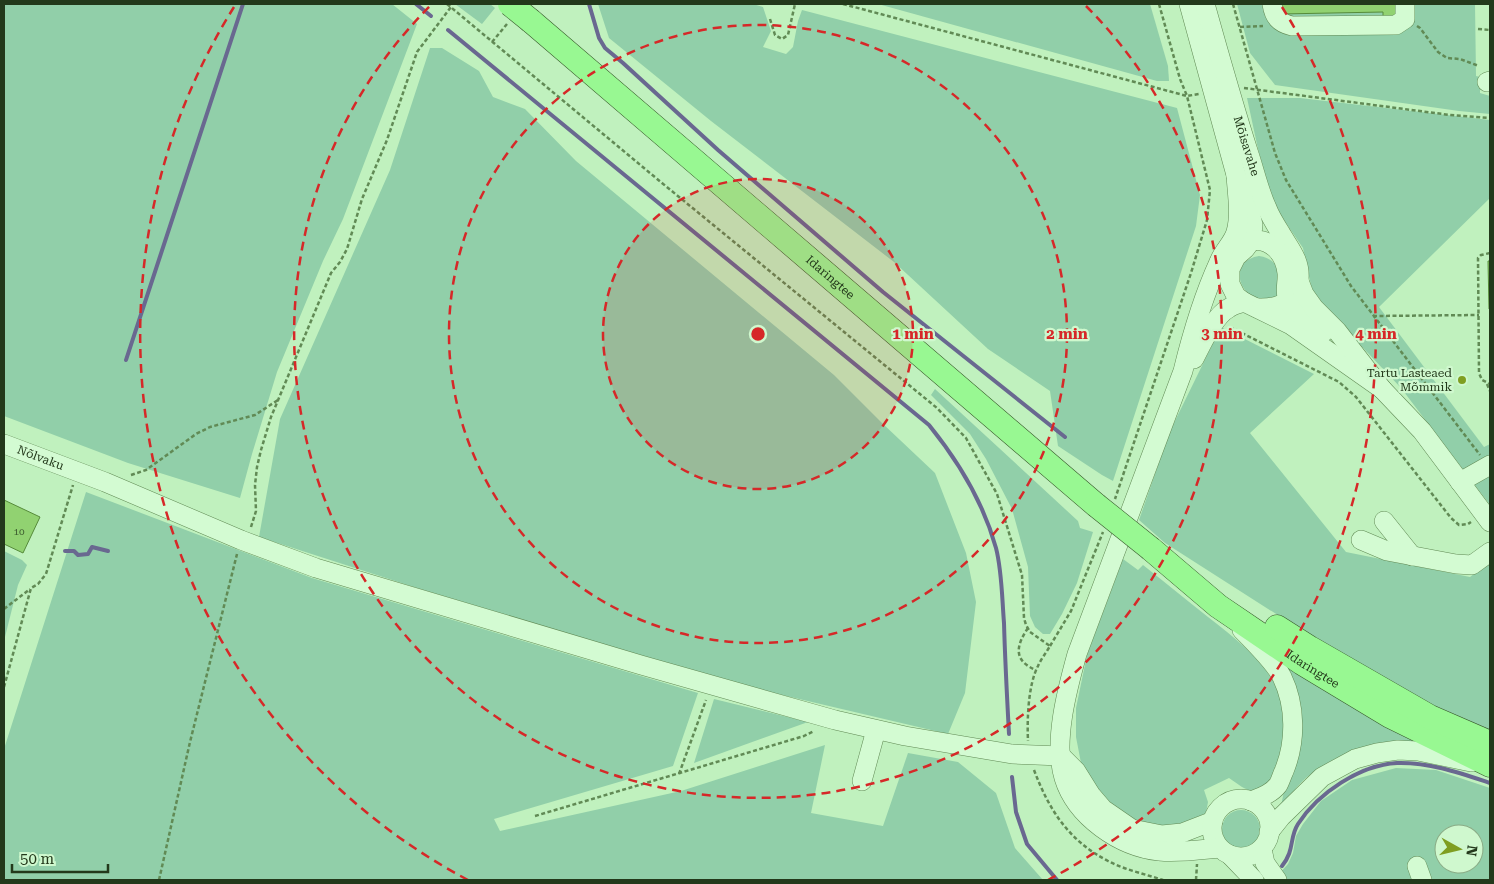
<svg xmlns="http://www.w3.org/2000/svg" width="1494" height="884" font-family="'Roboto Serif',serif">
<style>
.green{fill:#91cfa9;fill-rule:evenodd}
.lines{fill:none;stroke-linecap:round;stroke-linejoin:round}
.stream{stroke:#696890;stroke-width:4}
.building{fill:#91d271;stroke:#568b3a}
.minor-casing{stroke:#618a55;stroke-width:20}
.major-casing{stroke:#37572a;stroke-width:25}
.path{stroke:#618a55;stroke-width:2.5;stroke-dasharray:4 2.5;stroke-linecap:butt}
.minor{stroke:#d3fbd2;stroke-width:19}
.major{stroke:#98f892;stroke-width:24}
.major-bridge-casing{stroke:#37572a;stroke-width:25;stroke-linecap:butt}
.major-bridge{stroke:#98f892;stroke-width:24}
.ring{fill:none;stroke:#d62828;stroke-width:2.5;stroke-dasharray:9 6}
.poi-dot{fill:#7f9e21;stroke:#cff8ce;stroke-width:2}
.labels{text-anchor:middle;stroke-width:4.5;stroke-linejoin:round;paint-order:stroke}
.number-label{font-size:10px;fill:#3e5f30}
.street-label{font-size:12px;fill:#23391b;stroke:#cff8ce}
.poi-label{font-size:12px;fill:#23391b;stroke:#cff8ce;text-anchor:end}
.centre{fill:#d62828;stroke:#cff8ce;stroke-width:2.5}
.ring-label{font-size:15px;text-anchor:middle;font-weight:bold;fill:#d62828;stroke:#cff8ce;stroke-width:4.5;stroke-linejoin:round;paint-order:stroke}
</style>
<rect width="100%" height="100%" fill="#c0f1be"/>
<g class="green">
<polygon points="4,4 392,4 417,24 343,219 323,261 277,372 252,454 240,498 128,463 4,416"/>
<polygon points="455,4 490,4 495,8 482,24"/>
<polygon points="598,4 753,4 763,7 771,31 763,47 786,54 793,47 798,21 802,10 1177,108 1200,195 1196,226 1113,481 1102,475 1058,446 1050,391 988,349 894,262 711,121 609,38"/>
<polygon points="878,4 1150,4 1168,66 1169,81 1157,81"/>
<polygon points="1237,4 1475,4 1476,76 1480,77 1480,93 1490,96 1490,114 1459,111 1275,85 1250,53"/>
<polygon points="430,48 442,48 479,71 493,97 525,109 576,161 834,375 882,423 935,473 966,553 976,602 965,693 948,734 736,684 420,589 259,537 280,419 390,170"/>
<polygon points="1247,98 1300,98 1490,120 1490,198 1379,307 1484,447 1490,444 1490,505 1401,388 1313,295 1303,248 1273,204 1258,149"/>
<path d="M1259 256C1283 260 1279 277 1278 296 1245 313 1221 262 1259 256Z"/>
<polygon points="1221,327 1314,374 1250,433 1346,552 1470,577 1484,566 1490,564 1490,732 1450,714 1370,674 1165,543 1139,520 1170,431"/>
<polygon points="935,389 1078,521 1080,528 1093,532 1077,583 1062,614 1050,634 1043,634 1035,627 1030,616 1028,567 1012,509 986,459 970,434 931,395"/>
<polygon points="86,492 312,578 698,693 673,766 494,819 500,831 681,791 825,745 811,813 883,826 908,753 958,762 996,793 1015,848 1043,880 4,880 4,749"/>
<polygon points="4,551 22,560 27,565 18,585 4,641"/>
<path d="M1123 559 1138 570 1143 565C1165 582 1186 600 1208 617 1254 653 1294 682 1282 748 1280 760 1276 777 1266 786 1262 789 1256 790 1252 792L1242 787 1229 778 1204 790 1208 802 1206 813 1175 828 1141 824 1116 809 1091 781 1081 763 1076 737V708L1087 655Z"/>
<path d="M1282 662 1427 744C1410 743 1386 741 1369 746 1349 751 1323 764 1307 777 1297 785 1290 797 1281 806L1286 781Z"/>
<polygon points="714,699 808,722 694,763"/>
<path d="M1396 768 1436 770 1490 788V880H1284L1279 874 1288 864 1293 853 1296 836 1303 824 1321 801 1352 780ZM1444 834H1474V864H1444Z"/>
<circle cx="1241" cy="829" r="19"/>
</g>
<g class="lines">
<g class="stream">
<polyline points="416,4 431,16"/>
<polyline points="589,4 599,38 605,48 623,63 718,150 883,292 1065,437"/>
<path d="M448 30 929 425C959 462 983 501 996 548 1002 571 1002 599 1004 623 1005 660 1007 697 1009 734"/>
<polyline points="126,360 243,4"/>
<polyline points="65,551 74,551 78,555 88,554 92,547 108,551"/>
<polyline points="1012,777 1016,812 1027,844 1057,880"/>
<path d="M1282 866C1295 850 1289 838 1298 824 1318 793 1360 765 1397 763 1429 762 1460 773 1490 783"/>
</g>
</g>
<g class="building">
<polygon points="1281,4 1396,4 1396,19 1383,19 1383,12 1281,14"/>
<polygon points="1488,261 1490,261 1490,309 1489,309"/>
<polygon points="4,500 40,517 23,553 4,544"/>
</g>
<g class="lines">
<defs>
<g id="minor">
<polyline points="1189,4 1236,175 1249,208 1253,225 1251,241 1245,249 1236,257 1230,269 1230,284 1236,296 1244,302 1291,325 1382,389"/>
<path id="s1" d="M1205 4C1219 54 1233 104 1249 154 1255 172 1259 191 1267 208 1270 216 1275 224 1280 232 1289 248 1301 260 1299 280 1296 303 1277 309 1257 308"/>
<path d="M1272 4C1274 17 1279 23 1292 26L1396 25 1405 19V4"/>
<polyline points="1487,82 1490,81"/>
<path d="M1239 245C1243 244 1247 242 1250 241 1271 237 1285 254 1287 273 1288 282 1284 291 1288 300 1293 312 1314 324 1324 332"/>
<polyline points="1299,281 1304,294 1314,308 1337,331 1382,389 1422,431 1490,522"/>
<path d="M1194 359C1202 344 1214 316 1229 308 1233 305 1239 304 1244 302"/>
<path id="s2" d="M4 444 105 482 241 540 316 568 641 665 835 720 905 736 1012 754 1061 756 1076 771 1091 795 1103 809 1132 829 1162 835 1182 833 1213 821"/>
<polyline points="1460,482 1490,465"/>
<polyline points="1384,521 1412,556"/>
<polyline points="1361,540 1387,551 1456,564 1472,565 1490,552"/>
<path d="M1242 630C1253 641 1275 663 1282 677 1296 706 1296 742 1284 771 1282 775 1280 782 1278 785 1271 794 1261 797 1251 801"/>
<polyline points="862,781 876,730"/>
<circle cx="1241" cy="828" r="29"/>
<polyline points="1269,832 1281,817 1322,777 1355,759 1377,753 1398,750 1418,751 1471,762"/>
<path d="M1219 848C1199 850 1179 853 1159 851 1120 847 1076 817 1064 778 1053 742 1067 690 1077 654L1183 371C1192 334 1203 297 1219 262 1223 251 1233 243 1236 232 1241 214 1237 193 1236 175"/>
<polyline points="1262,849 1265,863 1277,880"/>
<polyline points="1230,855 1254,880"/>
<polyline points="1417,866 1422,880"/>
</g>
<g id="major">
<path id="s3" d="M531 21 1096 505"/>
<path id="s4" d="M1151 549 1218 606 1302 663 1390 716 1490 765"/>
<polyline points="1277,627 1310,648 1430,717 1490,743"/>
</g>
</defs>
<use href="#minor" class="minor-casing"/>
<use href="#major" class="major-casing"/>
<g class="path">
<path d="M447 4 662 183 937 408 966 438 997 494 1022 575 1024 618 1026 625 1030 632 1050 646C1046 653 1041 659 1038 666 1028 685 1027 720 1028 741"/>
<polyline points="843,4 1187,96 1210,190 1207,220 1191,273 1115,499"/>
<polyline points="1159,4 1180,79 1187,96 1199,94"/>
<polyline points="1233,4 1275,153 1286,180 1351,286 1480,455"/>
<polyline points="770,19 775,35 782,39 788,35 795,4"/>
<polyline points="1417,26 1420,28 1438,52 1447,58 1460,59 1479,66"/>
<polyline points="1240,27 1263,26"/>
<polyline points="1478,29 1490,30"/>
<polyline points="492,42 507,24"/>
<polyline points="1244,88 1450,115 1490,118"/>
<polyline points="1490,253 1481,255 1478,258 1479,373 1482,380 1490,384"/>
<polyline points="1373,316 1479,315"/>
<polyline points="1230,327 1339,382 1356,397 1451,518 1459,525 1468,524 1471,522"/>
<polyline points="1487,384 1490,391"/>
<polyline points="131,475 146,470 196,434 210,427 255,415 278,400"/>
<polyline points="251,527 256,511 255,485 257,467 261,450 271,417 331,273 340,262 347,249 362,199 387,140 417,52 451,7"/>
<polyline points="4,609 30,589"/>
<path d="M1028 628C1015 647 1014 661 1036 670"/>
<polyline points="1050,646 1071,611 1103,532"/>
<polyline points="4,687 31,588 38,584 46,574 73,485"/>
<path d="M1034 770C1049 810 1069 841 1108 861 1125 870 1145 874 1163 880"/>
<polyline points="679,774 706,700"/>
<polyline points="535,816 804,736 814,731"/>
<polyline points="159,880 190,742 237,554"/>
<polyline points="1196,880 1197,864"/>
</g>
<use href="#minor" class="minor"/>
<use href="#major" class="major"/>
<defs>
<g id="major-bridge">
<polyline points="510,4 531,21"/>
<polyline points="1096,505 1151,549"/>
</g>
</defs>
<use href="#major-bridge" class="major-bridge-casing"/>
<use href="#major-bridge" class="major-bridge"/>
</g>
<circle cx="758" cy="334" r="155" fill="#d62828" fill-opacity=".12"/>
<g class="ring">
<circle cx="758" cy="334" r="155"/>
<circle cx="758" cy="334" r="309"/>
<path d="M1086 6A464 464 0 1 1 430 6"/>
<path d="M468 880A618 618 0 0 1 234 7M1282 7A618 618 0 0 1 1048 880"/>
</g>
<circle class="poi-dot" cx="1462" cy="380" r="5"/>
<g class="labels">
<g class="number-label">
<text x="19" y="535">10</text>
</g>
<g class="street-label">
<text dy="4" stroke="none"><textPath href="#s1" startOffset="148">Mõisavahe</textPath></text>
<text dy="4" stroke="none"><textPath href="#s3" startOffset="394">Idaringtee</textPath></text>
<text dy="4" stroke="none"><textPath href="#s2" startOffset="39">Nõlvaku</textPath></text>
<text dy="4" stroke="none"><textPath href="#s4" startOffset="202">Idaringtee</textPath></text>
</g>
<g class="poi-label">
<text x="1452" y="377">Tartu Lasteaed<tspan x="1452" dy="14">Mõmmik</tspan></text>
</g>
</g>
<circle cx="758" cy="334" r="8" class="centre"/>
<g class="ring-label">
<text x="913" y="339">1 min</text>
<text x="1067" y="339">2 min</text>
<text x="1222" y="339">3 min</text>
<text x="1376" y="339">4 min</text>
</g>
<rect width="1494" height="884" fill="none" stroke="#23391b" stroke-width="10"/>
<g transform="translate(1459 849) rotate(98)"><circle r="24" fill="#cff8ce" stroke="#8aac86"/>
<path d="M0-4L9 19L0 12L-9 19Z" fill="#7f9e21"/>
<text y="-8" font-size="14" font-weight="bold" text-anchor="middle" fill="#23391b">N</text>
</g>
<path d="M12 864v8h96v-8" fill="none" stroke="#23391b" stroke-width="2.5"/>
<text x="20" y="864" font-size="15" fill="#23391b" stroke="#cff8ce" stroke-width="4" paint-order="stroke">50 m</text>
</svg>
